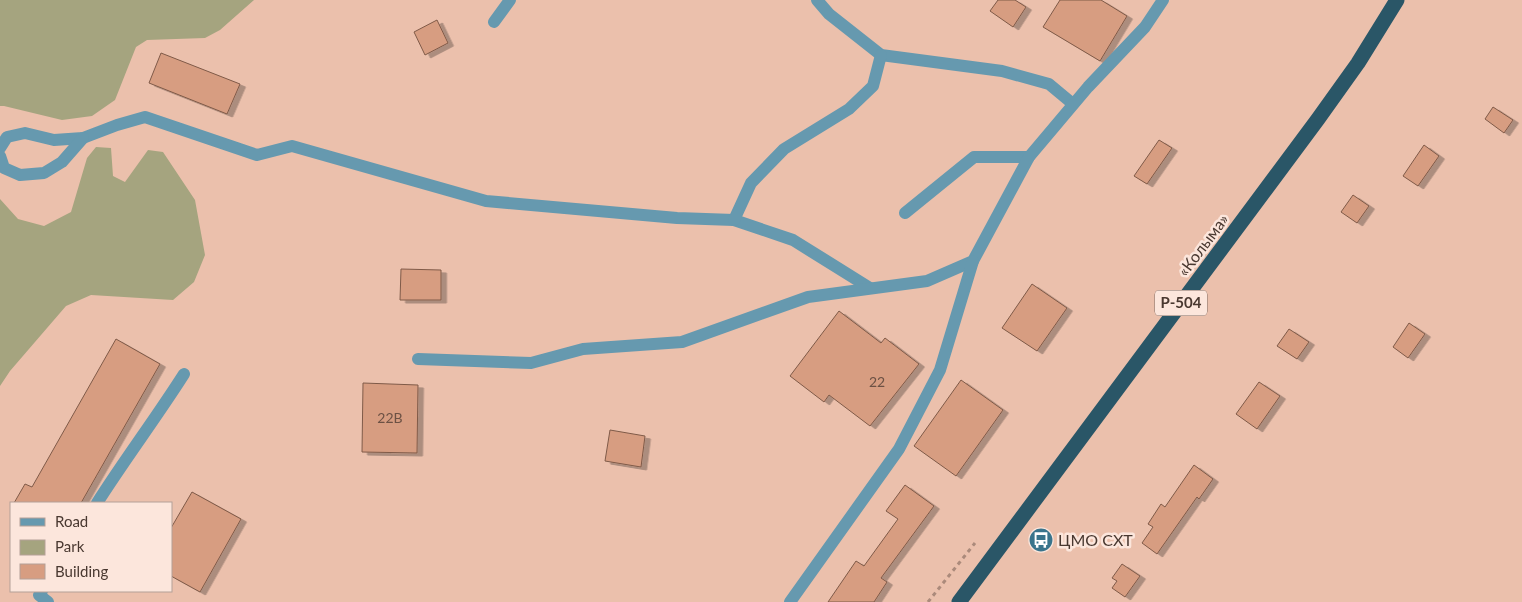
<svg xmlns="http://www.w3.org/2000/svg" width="1522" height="602" font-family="Lato,sans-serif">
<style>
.green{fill:#a5a47f}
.building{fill:#d79d81;stroke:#7f5a48;filter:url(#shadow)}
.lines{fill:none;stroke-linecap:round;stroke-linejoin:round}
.path{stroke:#ab8a7b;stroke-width:3;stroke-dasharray:4 4;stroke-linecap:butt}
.minor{stroke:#6699af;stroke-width:12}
.highway{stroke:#2a5667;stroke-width:15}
.labels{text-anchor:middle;stroke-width:5;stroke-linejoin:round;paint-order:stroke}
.number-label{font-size:14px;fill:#6c5144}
.shield{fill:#fce6dc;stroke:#7f6c64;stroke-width:1}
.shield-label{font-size:15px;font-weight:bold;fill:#493830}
.street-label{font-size:16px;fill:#493830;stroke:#fce6dc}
.poi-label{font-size:16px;fill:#493830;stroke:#fce6dc;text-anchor:start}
</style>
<defs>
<filter id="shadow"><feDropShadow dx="5.5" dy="3" stdDeviation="0" flood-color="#0004"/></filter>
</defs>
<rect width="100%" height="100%" fill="#ebc0ac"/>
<g class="green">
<polygon points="0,0 254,0 220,30 205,38 147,40 136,47 115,100 92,116 62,120 4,106 0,106"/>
<polygon points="96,147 111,148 113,176 125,182 148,150 163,152 195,200 205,255 194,282 173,300 91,295 66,306 10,371 0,386 0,199 18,219 44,226 71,212 87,158"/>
</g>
<g class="building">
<polygon points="998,0 1015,0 1026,7 1013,27 990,11"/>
<polygon points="1060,0 1101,0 1127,16 1100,61 1043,27"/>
<polygon points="437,20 448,43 425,55 414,32"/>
<polygon points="161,53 240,84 227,114 149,83"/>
<polygon points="1493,107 1513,120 1504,133 1485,119"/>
<polygon points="1159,140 1172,148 1147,184 1134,176"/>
<polygon points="1424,145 1439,156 1418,186 1403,176"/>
<polygon points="1353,195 1369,206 1357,223 1341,212"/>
<polygon points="401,269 441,270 441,300 400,300"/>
<polygon points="1032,284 1067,308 1037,351 1002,328"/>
<polygon points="839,311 881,343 885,338 919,364 870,426 829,395 824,402 790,376"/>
<polygon points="1409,323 1425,334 1408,358 1393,347"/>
<polygon points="1289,329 1309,342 1297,359 1277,346"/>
<polygon points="116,339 160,364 81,503 14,503 25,484 32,487"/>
<polygon points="961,380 1003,410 956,476 914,446"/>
<polygon points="1259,382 1280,396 1257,429 1236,414"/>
<polygon points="363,383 418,385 417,453 362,452"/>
<polygon points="610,430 645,436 641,467 605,461"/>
<polygon points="1194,465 1213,479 1199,499 1197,497 1157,554 1142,543 1153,527 1148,524 1161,504 1165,507"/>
<polygon points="905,485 934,506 881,578 887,582 874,602 828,602 856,561 864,566 898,519 886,511"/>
<polygon points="192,492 241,519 200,592 171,576 171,528"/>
<polygon points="1122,564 1140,576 1125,597 1112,588 1117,581 1112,578"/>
</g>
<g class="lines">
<polyline class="path" points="928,602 975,543"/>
<g class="minor">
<polyline points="817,0 829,14 881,55 1002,71 1049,84 1073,104"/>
<polyline points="494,22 510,0"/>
<polyline points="0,148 7,137 25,133 54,140 83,138 117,125 145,117 257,155 292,146 486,201 677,218 734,220 793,240 870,288"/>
<polyline points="0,156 4,168 20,175 44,173 62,162 83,138"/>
<polyline points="905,213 974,157 1029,157"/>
<polyline points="734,220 751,183 784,149 849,109 873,86 881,55"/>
<polyline points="418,359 531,363 583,349 682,342 808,297 927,281 973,261 1029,157 1088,87 1145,27 1163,0"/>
<path d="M97 503C125 459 156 418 184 374"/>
<polyline points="42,591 39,595 48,602"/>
<polyline points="790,602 899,449 940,370 973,261"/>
</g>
<polyline class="highway" points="959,602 1318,119 1358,63 1397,0"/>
</g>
<defs>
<symbol id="bus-disc" viewBox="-11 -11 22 22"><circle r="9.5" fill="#39748c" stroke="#fce6dc"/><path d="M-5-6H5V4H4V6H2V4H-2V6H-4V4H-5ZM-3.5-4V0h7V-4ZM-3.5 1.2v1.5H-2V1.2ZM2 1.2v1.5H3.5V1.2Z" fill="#fff"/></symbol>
</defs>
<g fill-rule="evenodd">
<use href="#bus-disc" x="1027" y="526" width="28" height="28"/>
</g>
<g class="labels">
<g class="number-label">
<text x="877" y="387">22</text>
<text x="390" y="423">22В</text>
</g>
<rect class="shield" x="1155" y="290.5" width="52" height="25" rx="4"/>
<g class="shield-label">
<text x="1181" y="308">Р-504</text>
</g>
<g class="street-label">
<text transform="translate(1203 245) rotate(-53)" y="6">«Колыма»</text>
</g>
<g class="poi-label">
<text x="1058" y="546">ЦМО СХТ</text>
</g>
</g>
<rect x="10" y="502" width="162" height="90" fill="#fce6dc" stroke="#b4a097"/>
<rect x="20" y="518" width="25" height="8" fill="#6699af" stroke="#b4a097"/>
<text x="55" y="527" font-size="15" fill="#493830">Road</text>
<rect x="20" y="540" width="25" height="15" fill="#a5a47f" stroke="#b4a097"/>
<text x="55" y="552" font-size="15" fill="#493830">Park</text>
<rect x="20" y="564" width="25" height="15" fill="#d79d81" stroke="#b4a097"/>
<text x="55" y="577" font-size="15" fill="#493830">Building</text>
</svg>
